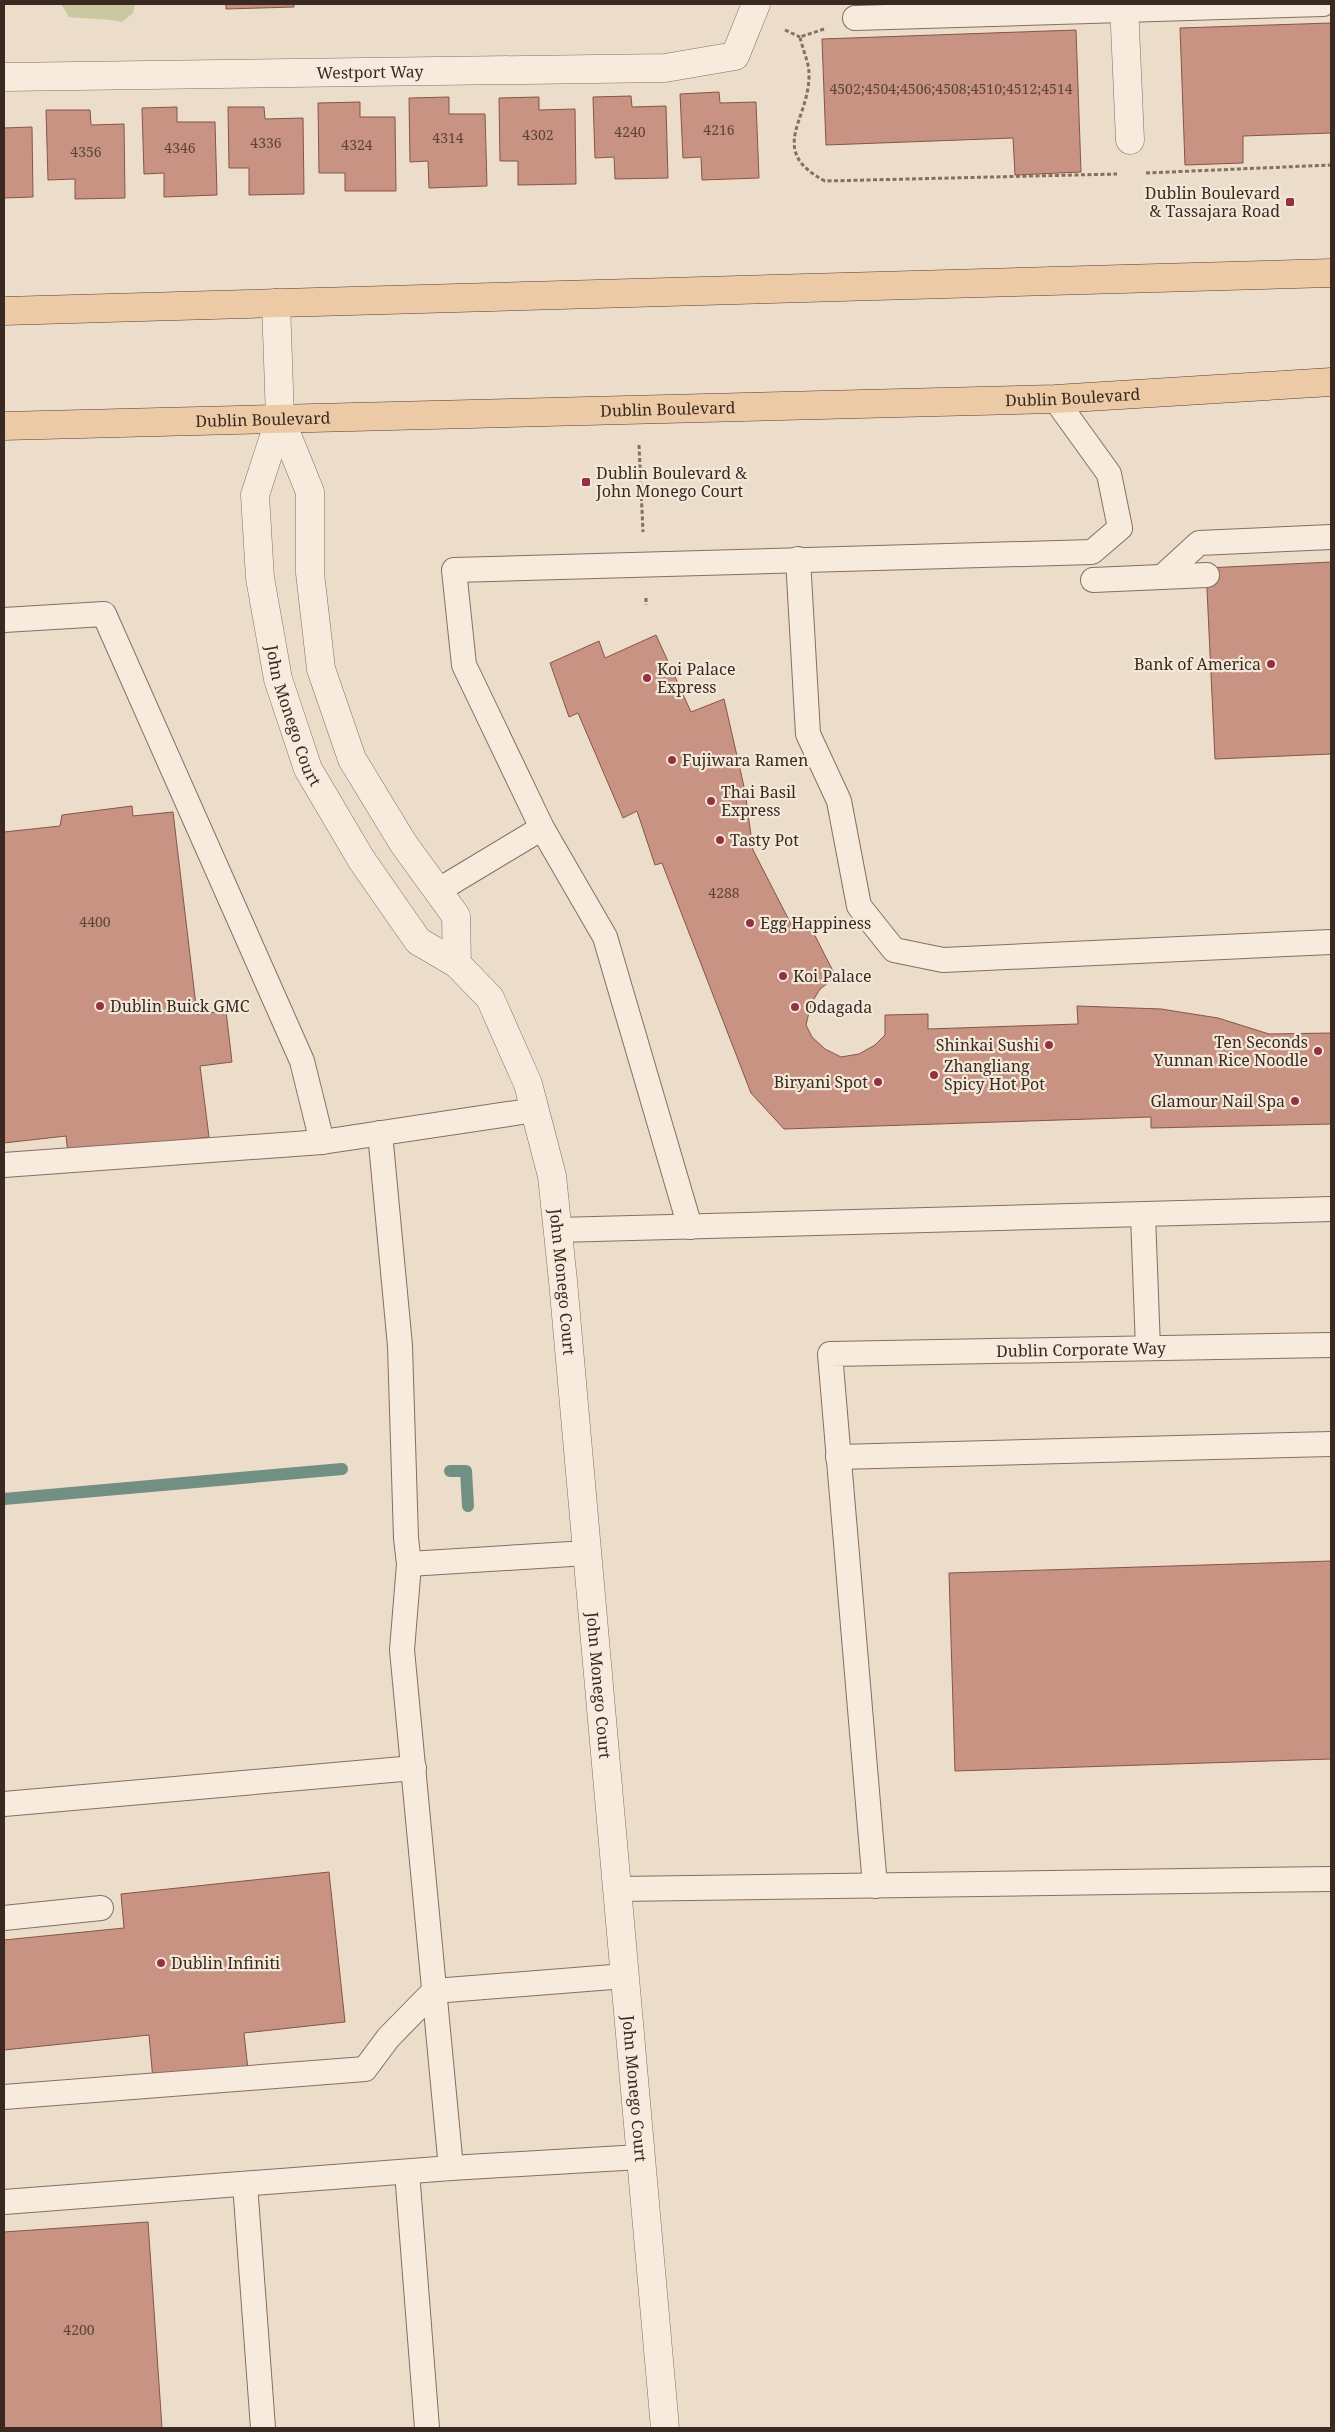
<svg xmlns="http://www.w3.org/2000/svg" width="1335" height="2432" font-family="'Noto Serif',serif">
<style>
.green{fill:#cac89e}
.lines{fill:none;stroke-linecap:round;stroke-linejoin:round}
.stream{stroke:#718f83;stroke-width:12}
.building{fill:#c89382;stroke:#865546}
.service-casing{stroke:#886e5f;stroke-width:26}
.minor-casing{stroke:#886e5f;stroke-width:29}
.primary-casing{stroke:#563d33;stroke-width:29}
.path{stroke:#886e5f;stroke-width:3;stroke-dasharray:4 2.5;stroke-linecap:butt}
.service{stroke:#f7ebdd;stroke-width:24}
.minor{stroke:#f7ebdd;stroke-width:28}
.primary{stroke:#eccaa5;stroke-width:28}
.poi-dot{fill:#943243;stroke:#f4e8d9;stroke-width:2}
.labels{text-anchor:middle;stroke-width:4.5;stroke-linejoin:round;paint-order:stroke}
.number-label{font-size:14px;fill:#5d4439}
.street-label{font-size:16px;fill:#392921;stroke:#f4e8d9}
.poi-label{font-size:16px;fill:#392921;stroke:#f4e8d9;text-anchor:start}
</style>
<rect width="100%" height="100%" fill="#ecdcca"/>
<path class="green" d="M61 4H135L133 13 122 22C104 18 87 19 69 17Z"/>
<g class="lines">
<g class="stream">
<polyline points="450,1471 466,1471 468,1506"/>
<polyline points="4,1499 342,1469"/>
</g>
</g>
<g class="building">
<polygon points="226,4 294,4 294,7 226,9"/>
<polygon points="1331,23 1331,133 1243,136 1243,163 1185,165 1180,28"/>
<polygon points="1076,30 1081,172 1015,175 1013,138 826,145 822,39"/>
<polygon points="719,92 720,103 756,102 759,178 702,180 701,157 683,158 680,94"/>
<polygon points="631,96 632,107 666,106 668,178 615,179 614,157 595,158 593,97"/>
<polygon points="449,97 449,114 485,114 487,186 429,188 428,161 410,162 409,98"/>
<polygon points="539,97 539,110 575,109 576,184 518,185 518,161 500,161 499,98"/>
<polygon points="360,102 360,117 395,117 396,191 345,191 345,173 319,173 318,103"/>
<polygon points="177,107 177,122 215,122 217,195 164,197 164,173 144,174 142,108"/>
<polygon points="228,107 264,107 265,119 303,118 304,194 249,195 249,168 229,168"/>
<polygon points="46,110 90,110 91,125 124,124 125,198 75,199 75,179 48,180"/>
<polygon points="32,127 33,197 4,198 4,128"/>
<polygon points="1331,562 1331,754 1215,759 1206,568"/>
<polygon points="656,635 691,712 724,699 745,791 753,850 793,928 807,920 836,977 820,989 811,1004 806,1025 812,1037 825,1049 841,1057 859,1054 875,1045 885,1035 885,1015 928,1014 928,1029 1078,1024 1077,1006 1161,1009 1218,1018 1269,1034 1331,1033 1331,1124 1151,1128 1151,1117 784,1129 751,1093 662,863 655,865 637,811 623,818 578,713 569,717 550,663 599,641 605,658"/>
<polygon points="132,806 133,816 173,812 197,1014 226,1011 232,1062 200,1066 209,1137 68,1154 66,1136 4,1143 4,832 60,826 62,815"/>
<polygon points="1331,1561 1331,1759 955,1771 949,1573"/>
<polygon points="329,1872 345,2022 244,2033 248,2070 153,2080 149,2035 4,2050 4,1940 124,1928 121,1894"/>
<polygon points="148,2222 162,2428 4,2428 4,2232"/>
</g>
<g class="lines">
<defs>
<g id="service">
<polyline points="855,18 1323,4"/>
<polyline points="798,559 808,734 839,801 859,906 894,950 943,960 1331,942"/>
<polyline points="1163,576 1199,543 1331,537"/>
<polyline points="1093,580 1207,575"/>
<polyline points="4,620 104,614 302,1061 322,1142"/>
<polyline points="439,890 542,828"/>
<polyline points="380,1133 400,1346 406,1538 409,1564 402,1650 451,2168"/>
<polyline points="4,1165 322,1142 535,1110"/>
<polyline points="1143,1215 1148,1348"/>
<polyline points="690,1227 605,937 542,828 464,665 454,570 1092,552 1120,528 1109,474 1055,399"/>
<polyline points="557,1230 1331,1209"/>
<polyline points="838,1457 1331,1444"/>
<polyline points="409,1564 587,1553"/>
<polyline points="4,1804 414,1768"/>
<path id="s1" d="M875 1886 830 1354 1331 1345"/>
<polyline points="617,1889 1331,1879"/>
<polyline points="4,1918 101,1908"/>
<polyline points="4,2097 365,2069 388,2038 434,1991 625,1976"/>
<polyline points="407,2172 427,2428"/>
<polyline points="245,2184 263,2428"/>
<polyline points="4,2202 451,2168 640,2157"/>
</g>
<g id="minor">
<polyline points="1124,4 1130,140"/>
<path id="s2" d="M4 77 665 68 735 56 756 4"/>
<polyline points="276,303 280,418 310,492 310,573 321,669 352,759 403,843 456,916 457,964"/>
<path id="s3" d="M280 418 255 495 260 578 278 679 308 769 361 859 418 941 457 964 490 998 528 1084 552 1176 563 1281 665 2428"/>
</g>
<g id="primary">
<polyline points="4,311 1331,273"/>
<path id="s4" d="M4 426 1055 399 1331 382"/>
</g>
</defs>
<use href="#service" class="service-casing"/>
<use href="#minor" class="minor-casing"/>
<use href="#primary" class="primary-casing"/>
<g class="path">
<path d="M824 29 800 37C802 48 809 62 809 74 810 120 766 150 825 181L1117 174"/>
<polyline points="785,30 800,37"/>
<polyline points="1146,173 1331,165"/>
<polyline points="639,445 643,532"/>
<polyline points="646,598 646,605"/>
</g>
<use href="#service" class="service"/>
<use href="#minor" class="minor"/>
<use href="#primary" class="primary"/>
</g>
<g class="poi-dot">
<rect x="1285" y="197" width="10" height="10" rx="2.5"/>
<rect x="581" y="477" width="10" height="10" rx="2.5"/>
<circle cx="1271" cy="664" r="5"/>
<circle cx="647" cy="678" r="5"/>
<circle cx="672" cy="760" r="5"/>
<circle cx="711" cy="801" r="5"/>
<circle cx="720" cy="840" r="5"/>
<circle cx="750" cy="923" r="5"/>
<circle cx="783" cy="976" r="5"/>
<circle cx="100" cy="1006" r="5"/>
<circle cx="795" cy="1007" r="5"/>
<circle cx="1049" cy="1045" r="5"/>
<circle cx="1318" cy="1051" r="5"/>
<circle cx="934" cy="1075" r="5"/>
<circle cx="878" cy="1082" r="5"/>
<circle cx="1295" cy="1101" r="5"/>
<circle cx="161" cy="1963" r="5"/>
</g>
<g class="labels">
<g class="number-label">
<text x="951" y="94">4502;4504;4506;4508;4510;4512;4514</text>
<text x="719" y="135">4216</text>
<text x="630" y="137">4240</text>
<text x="538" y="140">4302</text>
<text x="448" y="143">4314</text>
<text x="266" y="148">4336</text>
<text x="357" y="150">4324</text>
<text x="180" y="153">4346</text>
<text x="86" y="157">4356</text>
<text x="724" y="898">4288</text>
<text x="95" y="927">4400</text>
<text x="79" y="2335">4200</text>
</g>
<g class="street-label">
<text dy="6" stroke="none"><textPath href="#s2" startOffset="366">Westport Way</textPath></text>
<text dy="6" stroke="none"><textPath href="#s4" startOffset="1069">Dublin Boulevard</textPath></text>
<text dy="6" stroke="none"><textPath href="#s4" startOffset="664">Dublin Boulevard</textPath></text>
<text dy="6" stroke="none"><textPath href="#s4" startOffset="259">Dublin Boulevard</textPath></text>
<text dy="6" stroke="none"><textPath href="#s3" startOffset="306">John Monego Court</textPath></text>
<text dy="6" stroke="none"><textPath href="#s3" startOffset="954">John Monego Court</textPath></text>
<text dy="6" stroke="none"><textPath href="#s1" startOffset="785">Dublin Corporate Way</textPath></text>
<text dy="6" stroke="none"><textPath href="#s3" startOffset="1359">John Monego Court</textPath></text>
<text dy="6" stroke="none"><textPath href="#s3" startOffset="1764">John Monego Court</textPath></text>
</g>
<g class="poi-label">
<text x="1280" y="199" text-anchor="end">Dublin Boulevard<tspan x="1280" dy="18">&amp; Tassajara Road</tspan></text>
<text x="596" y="479">Dublin Boulevard &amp;<tspan x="596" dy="18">John Monego Court</tspan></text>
<text x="1261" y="670" text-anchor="end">Bank of America</text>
<text x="657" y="675">Koi Palace<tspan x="657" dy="18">Express</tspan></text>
<text x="682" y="766">Fujiwara Ramen</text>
<text x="721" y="798">Thai Basil<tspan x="721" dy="18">Express</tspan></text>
<text x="730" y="846">Tasty Pot</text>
<text x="760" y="929">Egg Happiness</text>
<text x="793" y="982">Koi Palace</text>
<text x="110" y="1012">Dublin Buick GMC</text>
<text x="805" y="1013">Odagada</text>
<text x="1308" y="1048" text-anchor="end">Ten Seconds<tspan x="1308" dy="18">Yunnan Rice Noodle</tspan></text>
<text x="1039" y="1051" text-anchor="end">Shinkai Sushi</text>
<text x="944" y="1072">Zhangliang<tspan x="944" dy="18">Spicy Hot Pot</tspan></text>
<text x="868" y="1088" text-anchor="end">Biryani Spot</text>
<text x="1285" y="1107" text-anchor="end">Glamour Nail Spa</text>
<text x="171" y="1969">Dublin Infiniti</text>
</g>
</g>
<rect width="1335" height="2432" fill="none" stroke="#392921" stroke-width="10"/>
</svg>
